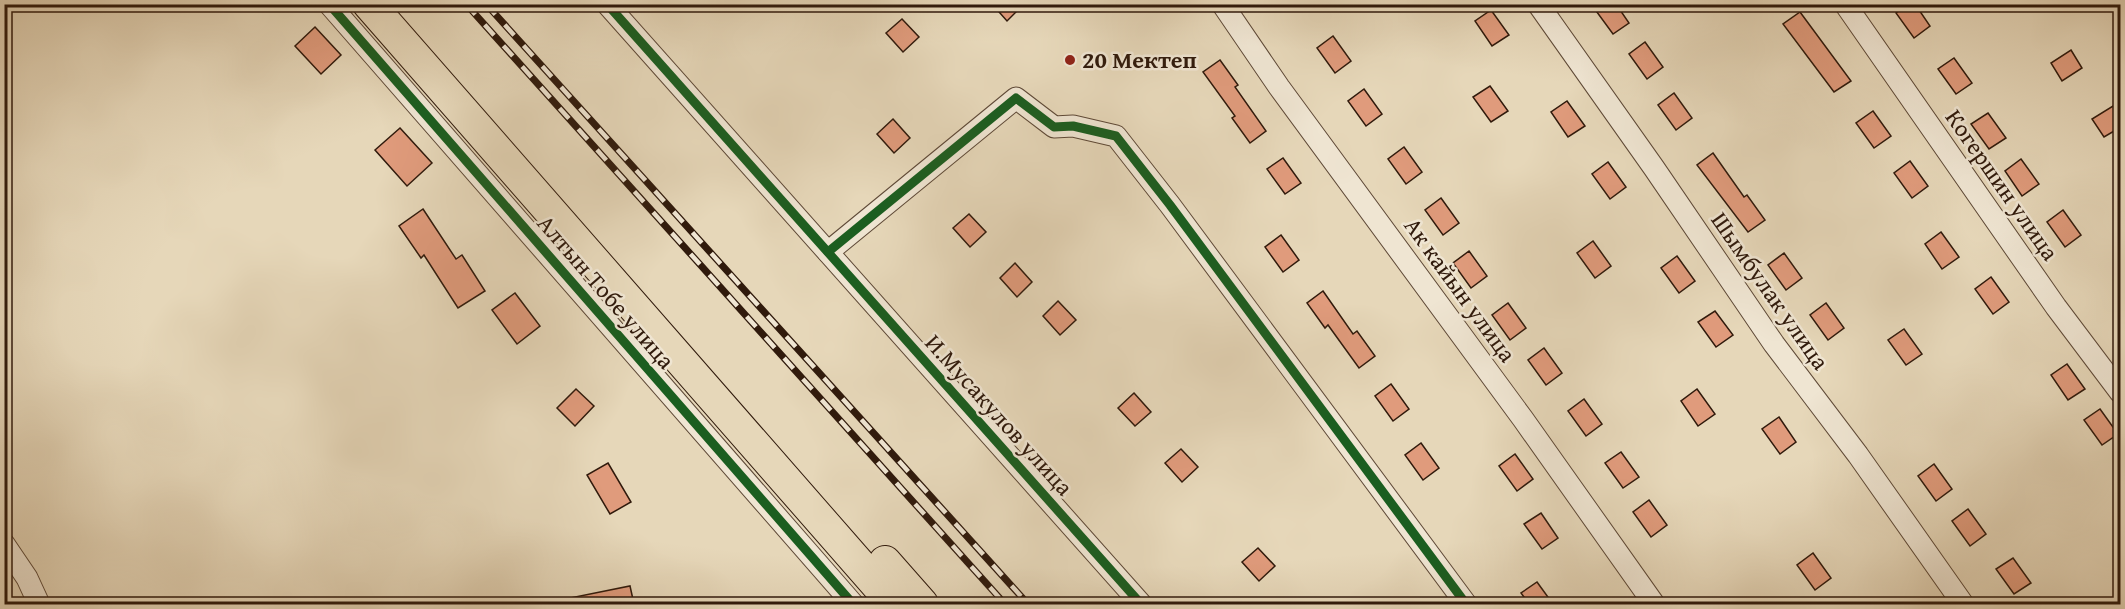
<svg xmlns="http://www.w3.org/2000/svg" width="2125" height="609" font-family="'Gentium Book Plus',serif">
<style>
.building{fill:#e09b7c;stroke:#301a0c;stroke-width:1.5}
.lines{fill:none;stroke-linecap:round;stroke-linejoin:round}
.minor-casing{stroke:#5e4937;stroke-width:23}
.highway-casing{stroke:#301a0c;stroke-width:34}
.minor{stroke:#efe5d2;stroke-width:21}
.highway{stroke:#e6d7b9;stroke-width:32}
.rail-casing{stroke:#301a0c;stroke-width:7}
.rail{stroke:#efe5d2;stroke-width:4.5;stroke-dasharray:14;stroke-linecap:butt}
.cycleway-casing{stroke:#efe5d2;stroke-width:13}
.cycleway{stroke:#1b5e20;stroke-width:9}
.poi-dot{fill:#8f2418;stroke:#efe5d2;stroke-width:2}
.labels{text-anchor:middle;stroke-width:5;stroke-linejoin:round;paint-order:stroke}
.poi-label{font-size:24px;font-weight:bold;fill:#301a0c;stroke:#efe5d2;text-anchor:start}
.street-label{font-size:24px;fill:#301a0c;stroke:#efe5d2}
</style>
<rect width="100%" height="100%" fill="#e6d7b9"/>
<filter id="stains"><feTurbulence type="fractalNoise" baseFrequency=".00333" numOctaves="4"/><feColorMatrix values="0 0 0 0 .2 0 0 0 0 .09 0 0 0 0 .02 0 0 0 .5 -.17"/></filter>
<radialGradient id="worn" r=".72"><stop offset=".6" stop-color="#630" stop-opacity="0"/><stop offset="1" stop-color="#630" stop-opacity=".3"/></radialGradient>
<g class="building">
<polygon points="992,4 1024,4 1007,21"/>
<polygon points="1591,4 1616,4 1629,23 1613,34"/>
<polygon points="1908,4 1915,4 1930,26 1914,38 1896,13"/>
<polygon points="1491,10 1509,35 1492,46 1475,21"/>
<polygon points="1800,12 1851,81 1834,92 1783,24"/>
<polygon points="902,19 919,37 903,52 886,33"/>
<polygon points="315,27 341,55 321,74 295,46"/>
<polygon points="1333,36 1351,61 1335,73 1317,48"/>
<polygon points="1645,42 1663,67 1647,79 1629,54"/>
<polygon points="2071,50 2082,68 2062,81 2051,63"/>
<polygon points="1954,58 1972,83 1956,94 1938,69"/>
<polygon points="1220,60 1238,85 1235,87 1266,131 1250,143 1232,118 1235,116 1203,72"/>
<polygon points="1490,86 1508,111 1491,122 1473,97"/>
<polygon points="1364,89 1382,114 1366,126 1348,101"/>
<polygon points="1674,93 1692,118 1676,130 1658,105"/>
<polygon points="1567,101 1585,126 1568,137 1551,112"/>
<polygon points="2113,106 2121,119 2121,127 2104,137 2092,119"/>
<polygon points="1873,111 1891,136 1874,148 1856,123"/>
<polygon points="1988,113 2006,138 1989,149 1971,124"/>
<polygon points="893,119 910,138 894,153 877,134"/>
<polygon points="400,128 432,163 407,186 375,150"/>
<polygon points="1404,147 1422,172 1406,184 1388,159"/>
<polygon points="1713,153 1744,197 1747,195 1765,220 1748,232 1697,165"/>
<polygon points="1283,158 1301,183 1285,194 1267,169"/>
<polygon points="2021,159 2039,184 2022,196 2005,171"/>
<polygon points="1910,161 1928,186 1912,198 1894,173"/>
<polygon points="1608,162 1626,187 1610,199 1592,174"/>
<polygon points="1441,198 1459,223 1443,235 1425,210"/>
<polygon points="423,209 456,259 462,255 485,291 458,308 424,255 421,258 399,226"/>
<polygon points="2063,210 2081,235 2065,247 2047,222"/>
<polygon points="969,214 986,232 970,247 953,228"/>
<polygon points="1941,232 1959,257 1942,269 1925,244"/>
<polygon points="1281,235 1299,260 1283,272 1265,247"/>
<polygon points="1593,241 1611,266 1595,278 1577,253"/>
<polygon points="1469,251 1487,276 1471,288 1453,263"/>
<polygon points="1784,253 1802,278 1786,290 1768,265"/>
<polygon points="1677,256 1695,281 1679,293 1661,268"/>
<polygon points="1015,263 1032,282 1017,297 1000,278"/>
<polygon points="1991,277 2009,302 1993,314 1975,289"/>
<polygon points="1323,291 1353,334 1357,331 1375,356 1359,368 1328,325 1325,328 1307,303"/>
<polygon points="515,293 540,326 517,344 492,310"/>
<polygon points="1058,301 1076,320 1060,335 1043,316"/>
<polygon points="1508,303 1526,328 1510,340 1492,315"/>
<polygon points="1826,303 1844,328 1828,340 1810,315"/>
<polygon points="1715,311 1733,335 1716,347 1698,322"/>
<polygon points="1904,329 1922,354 1906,365 1888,340"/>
<polygon points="1544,348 1562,373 1546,385 1528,360"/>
<polygon points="2067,364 2085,389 2068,400 2051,375"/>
<polygon points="1391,384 1409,409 1393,421 1375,396"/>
<polygon points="576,389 594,406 575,426 557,408"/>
<polygon points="1697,389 1715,414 1698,426 1681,401"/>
<polygon points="1134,393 1151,412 1135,426 1118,408"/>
<polygon points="1584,399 1602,424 1586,436 1568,411"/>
<polygon points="2100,409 2118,434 2102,445 2084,420"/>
<polygon points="1779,417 1796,442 1780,454 1762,429"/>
<polygon points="1421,443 1439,468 1423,480 1405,455"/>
<polygon points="1181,449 1198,467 1182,482 1165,463"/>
<polygon points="1621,452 1639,477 1623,488 1605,463"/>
<polygon points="1515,454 1533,479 1517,491 1499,466"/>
<polygon points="608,463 631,502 610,514 587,475"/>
<polygon points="1934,464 1952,489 1936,501 1918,476"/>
<polygon points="1649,500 1667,525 1651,537 1633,512"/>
<polygon points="1968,509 1986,534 1970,546 1952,521"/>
<polygon points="1541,513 1558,538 1542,549 1524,524"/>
<polygon points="1258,548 1275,566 1259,581 1242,562"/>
<polygon points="1813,553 1831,578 1815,590 1797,565"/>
<polygon points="2013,558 2031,583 2014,594 1996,569"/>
<polygon points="1537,582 1553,604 1529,604 1521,593"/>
<polygon points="630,586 634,604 571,604 570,598"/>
</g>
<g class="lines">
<defs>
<g id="minor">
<polyline points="329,4 853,604"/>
<polyline points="607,4 1141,604"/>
<polyline points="1538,4 1654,168 1774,344 1858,455 1963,604"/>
<polyline points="1845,4 2056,307 2120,392"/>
<polyline points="1223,5 1279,87 1523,419 1654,604"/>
<polyline points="828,252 1016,98 1054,127 1073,126 1116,136 1170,205 1466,604"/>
<polyline points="4,544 27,578 39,604"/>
</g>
<g id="highway">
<polyline points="369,4 894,604"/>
<polyline points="885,562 922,604"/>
</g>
</defs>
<use href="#minor" class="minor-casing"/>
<use href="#highway" class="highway-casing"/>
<use href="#minor" class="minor"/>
<use href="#highway" class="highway"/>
<defs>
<g id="rail">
<polyline points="466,4 1005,604"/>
<polyline points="486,4 1028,604"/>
</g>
</defs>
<use href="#rail" class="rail-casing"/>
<use href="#rail" class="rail"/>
<defs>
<g id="cycleway">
<polyline points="329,4 853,604"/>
<polyline points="607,4 1141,604"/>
<polyline points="828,252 1016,98 1054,127 1073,126 1116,136 1170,205 1466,604"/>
</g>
</defs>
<use href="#cycleway" class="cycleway-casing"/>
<use href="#cycleway" class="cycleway"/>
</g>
<circle class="poi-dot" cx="1070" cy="60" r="6"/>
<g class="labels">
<g class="poi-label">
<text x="1082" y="68">20 Мектеп</text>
</g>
<g class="street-label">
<text transform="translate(2002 185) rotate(55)" y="8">Когершин улица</text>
<text transform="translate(1460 290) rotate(54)" y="8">Ак кайын улица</text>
<text transform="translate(1770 291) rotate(55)" y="8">Шымбулак улица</text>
<text transform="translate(606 292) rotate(49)" y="8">Алтын Тобе улица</text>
<text transform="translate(999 415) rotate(48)" y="8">И.Мусакулов улица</text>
</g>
</g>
<rect width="2125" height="609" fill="none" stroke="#e6d7b9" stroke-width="24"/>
<rect x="6" y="6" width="2113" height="597" fill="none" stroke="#301a0c" stroke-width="3"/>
<rect x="12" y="12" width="2101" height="585" fill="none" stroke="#301a0c" stroke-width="1.5"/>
<rect width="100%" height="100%" filter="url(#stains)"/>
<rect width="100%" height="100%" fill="url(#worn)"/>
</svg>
